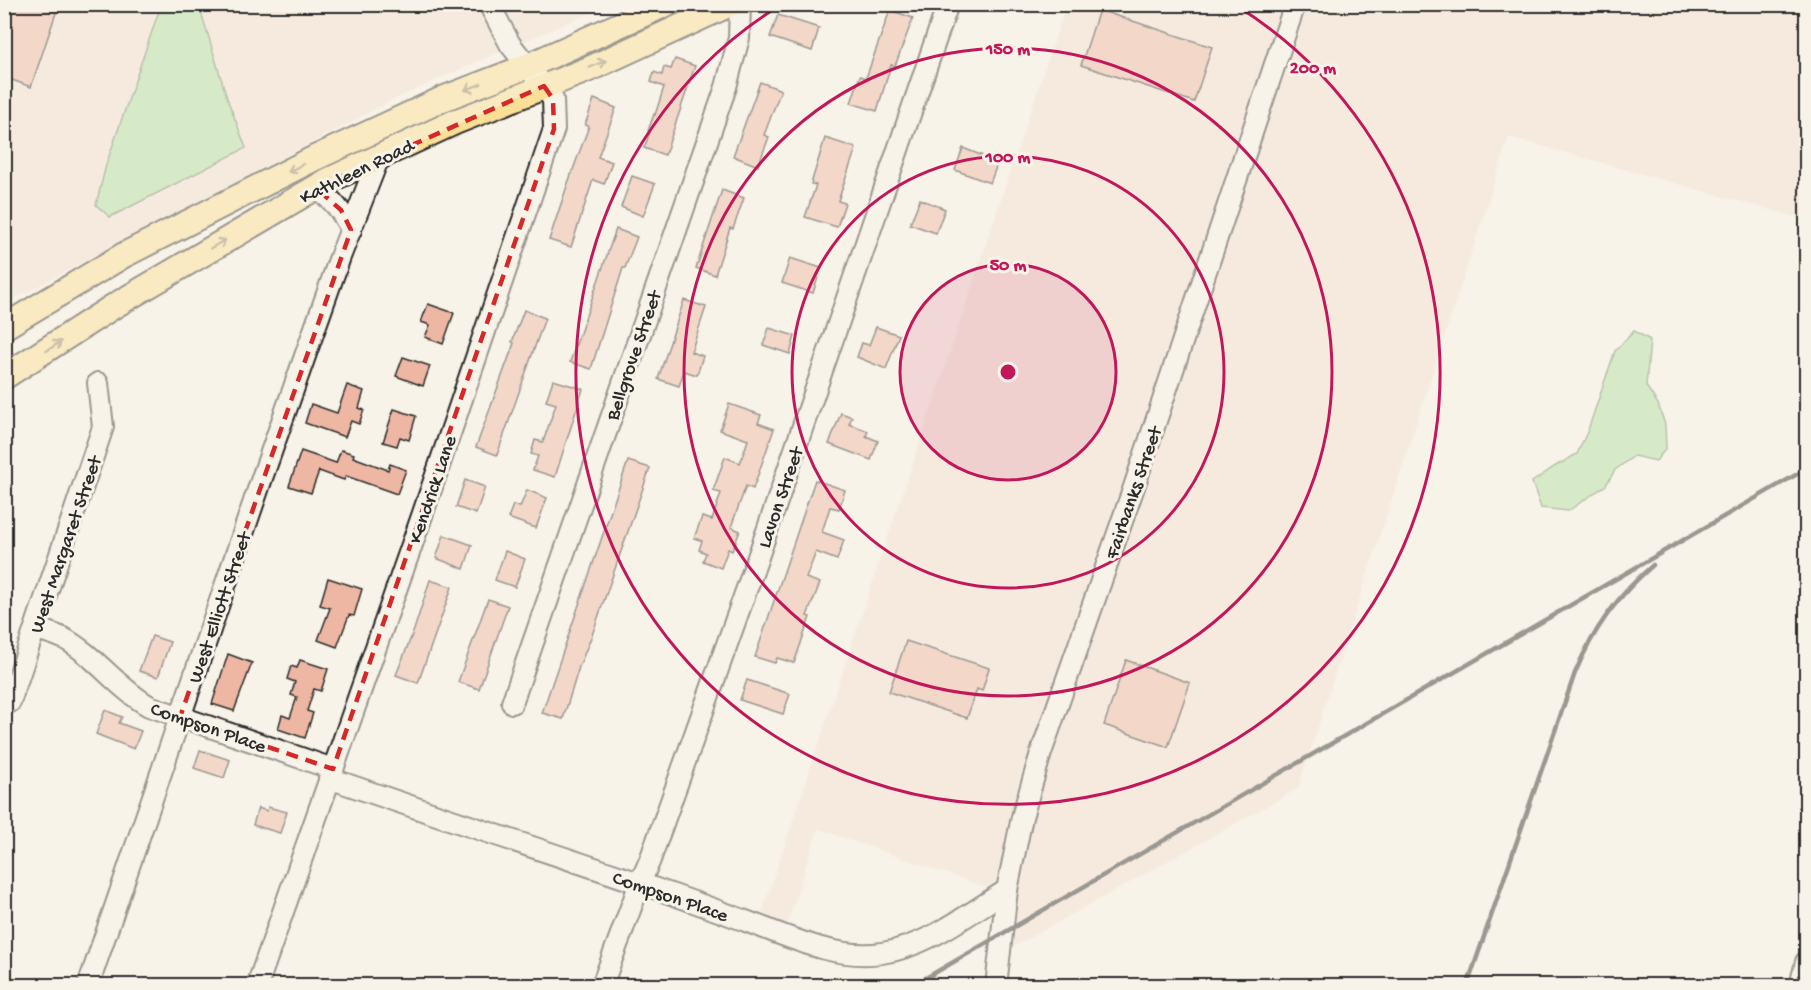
<svg xmlns="http://www.w3.org/2000/svg" width="1811" height="990" font-family="'Gochi Hand',sans-serif">
<style>
.built{fill:#f4e1d4}
.green{fill:#afe0a0;stroke:#6d8666;stroke-width:1.5}
.building{fill:#eeb7a4;stroke:#2b2b2b;stroke-width:1.5}
.lines{fill:none;stroke-linecap:round;stroke-linejoin:round}
.minor-casing{stroke:#2b2b2b;stroke-width:24}
.major-casing{stroke:#2b2b2b;stroke-width:28}
.minor{stroke:#f7f3e8;stroke-width:20}
.major{stroke:#fbdf96;stroke-width:24}
.rail{stroke:#2b2b2b;stroke-width:4.5}
.oneway{stroke:#938560}
.marked{fill:none;stroke:#d62828;stroke-width:4.5;stroke-dasharray:12 8;stroke-linejoin:round}
.ring{fill:none;stroke:#c2185b;stroke-width:3}
.labels{text-anchor:middle;stroke-width:6;stroke-linejoin:round;paint-order:stroke}
.street-label{font-size:20px;fill:#2b2b2b;stroke:#f7f3e8}
.centre{fill:#c2185b;stroke:#f7f3e8;stroke-width:3}
.ring-label{font-size:18px;text-anchor:middle;font-weight:bold;fill:#c2185b;stroke:#f7f3e8;stroke-width:6;stroke-linejoin:round;paint-order:stroke}
</style>
<rect width="100%" height="100%" fill="#f7f3e8"/>
<filter id="ink" filterUnits="userSpaceOnUse"><feTurbulence type="fractalNoise" baseFrequency=".0167" numOctaves="2"/><feDisplacementMap in="SourceGraphic" scale="12" xChannelSelector="R" yChannelSelector="G"/><feConvolveMatrix kernelMatrix="1 2 1 2 8 2 1 2 1" color-interpolation-filters="sRGB"/></filter>
<g filter="url(#ink)">
<g class="built">
<polygon points="4,5 161,5 106,165 246,148 227,98 199,5 481,5 504,50 397,98 12,300 11,295 4,291"/>
<polygon points="498,5 608,5 519,44"/>
<polygon points="1066,5 1286,5 1000,885 993,890 818,829 786,928 760,918"/>
<polygon points="1304,5 1806,5 1806,220 1509,137 1298,789 1008,950 1015,895 1018,893 1016,889 1030,819 1049,756"/>
</g>
<g class="green">
<polygon points="161,5 199,5 227,98 246,148 110,217 96,205 106,165"/>
<polygon points="1634,331 1650,340 1646,386 1658,404 1665,425 1666,448 1656,461 1634,456 1615,470 1606,485 1568,511 1541,508 1532,482 1554,467 1577,454 1588,430 1615,351"/>
</g>
<g class="building">
<polygon points="4,4 59,4 31,87 4,77"/>
<polygon points="890,10 913,18 895,66 891,65 877,111 851,103 860,76 866,78"/>
<polygon points="1099,10 1212,47 1194,102 1081,65"/>
<polygon points="778,15 819,28 812,51 770,37"/>
<polygon points="675,59 695,66 665,155 644,148 650,132 648,131 654,114 655,115 664,87 651,82 654,72 662,75 664,67 671,69"/>
<polygon points="760,82 781,90 764,135 769,137 758,166 733,156"/>
<polygon points="594,99 616,108 598,157 612,162 604,184 593,180 571,247 549,240 567,186 589,126 585,125"/>
<polygon points="825,138 856,148 838,201 845,203 837,227 805,217 816,185 811,184"/>
<polygon points="963,148 998,162 990,183 955,170"/>
<polygon points="632,176 655,184 643,216 621,207"/>
<polygon points="722,190 744,198 733,229 730,228 715,275 696,268"/>
<polygon points="920,199 945,209 936,233 910,224"/>
<polygon points="616,229 637,237 625,268 623,268 591,369 570,362"/>
<polygon points="790,258 821,268 813,293 782,283"/>
<polygon points="684,300 706,307 691,352 703,356 697,375 684,371 679,386 658,379"/>
<polygon points="428,304 454,313 443,344 425,337 430,325 421,322"/>
<polygon points="524,310 545,318 497,455 476,447 514,343 512,342"/>
<polygon points="876,327 899,335 886,369 857,357 862,343 869,345"/>
<polygon points="769,328 795,336 790,354 763,345"/>
<polygon points="403,357 430,366 423,386 396,376"/>
<polygon points="553,380 583,389 555,477 533,470 538,456 531,454 535,440 543,442 556,404 546,401"/>
<polygon points="347,385 364,391 359,408 364,410 359,424 351,421 345,437 305,423 311,404 337,413"/>
<polygon points="729,404 761,415 758,423 774,429 753,489 746,486 731,527 740,531 732,551 728,549 721,568 703,561 706,553 699,550 702,541 694,538 702,517 712,520 721,493 713,491 725,457 740,463 748,440 720,430"/>
<polygon points="394,409 416,416 409,440 400,437 397,446 383,442"/>
<polygon points="841,413 852,417 849,424 868,431 866,436 878,441 871,460 829,444"/>
<polygon points="341,450 354,454 353,457 388,470 390,464 406,470 397,494 346,476 344,480 319,471 311,493 289,486 301,451 336,463"/>
<polygon points="628,461 650,468 592,635 579,667 563,719 542,713"/>
<polygon points="465,480 485,487 476,514 456,507"/>
<polygon points="815,480 845,490 839,509 830,507 822,532 844,540 837,560 816,552 806,578 820,583 807,616 810,617 794,663 777,658 775,663 755,657"/>
<polygon points="527,490 547,498 536,528 508,518 513,505 520,507"/>
<polygon points="444,535 472,545 464,569 436,558"/>
<polygon points="505,551 525,559 515,587 495,580"/>
<polygon points="328,578 362,589 354,616 349,615 337,647 318,640 330,608 320,605"/>
<polygon points="430,580 452,587 418,683 396,675 414,630"/>
<polygon points="488,599 508,606 479,689 458,682"/>
<polygon points="152,636 170,642 158,677 139,671"/>
<polygon points="906,641 989,668 982,691 977,689 967,718 889,692"/>
<polygon points="228,654 252,663 234,711 212,704"/>
<polygon points="300,660 328,669 321,691 314,689 307,711 313,713 305,738 278,729 282,715 290,718 297,697 291,695 295,682 287,679 291,666 297,668"/>
<polygon points="1126,660 1190,683 1168,747 1104,725"/>
<polygon points="747,680 790,694 783,714 740,700"/>
<polygon points="105,710 122,717 119,723 141,731 134,749 96,734"/>
<polygon points="200,750 230,760 224,778 194,768"/>
<polygon points="268,807 287,812 280,833 253,825 258,808 267,811"/>
</g>
<g class="lines">
<defs>
<g id="minor">
<path d="M316 188C333 200 342 211 351 230"/>
<path d="M36 628C45 632 54 634 63 638 95 655 117 688 149 706L333 769"/>
<polyline points="10,702 103,427 98,383"/>
<polyline points="512,703 726,87 739,38 740,4"/>
<path d="M329 778C432 814 536 848 639 883 677 896 714 909 751 923 791 938 838 960 882 953 928 946 968 914 1007 890"/>
<polyline points="88,986 262,478 340,257 379,157"/>
<polyline points="257,986 422,516 554,129 553,99 510,44 489,4"/>
<polyline points="600,986 604,980 640,883 650,860 757,560 948,4"/>
<polyline points="996,986 1007,890 1022,817 1041,753 1134,487 1295,4"/>
<polyline points="1800,986 1806,962"/>
</g>
<g id="major">
<polyline points="4,327 124,255 315,158 445,98 528,66 666,4"/>
<polyline points="4,377 114,306 327,181 455,122 589,69 730,4"/>
</g>
</defs>
<use href="#minor" class="minor-casing"/>
<use href="#major" class="major-casing"/>
<use href="#minor" class="minor"/>
<use href="#major" class="major"/>
<g class="rail">
<polyline points="912,986 1806,469"/>
<path d="M1467 986 1575 673C1593 630 1617 596 1653 565"/>
</g>
</g>
<defs><path id="oneway-shaft" d="M-6 0H5M1.5-3L5.5 0L1.5 3" fill="none" stroke-width="1.6" stroke-linecap="round" stroke-linejoin="round" transform="scale(1.5)"/></defs>
<g class="oneway">
<use href="#oneway-shaft" transform="translate(598 64) rotate(-24)"/>
<use href="#oneway-shaft" transform="translate(473 87) rotate(159)"/>
<use href="#oneway-shaft" transform="translate(296 168) rotate(153)"/>
<use href="#oneway-shaft" transform="translate(218 244) rotate(-30)"/>
<use href="#oneway-shaft" transform="translate(54 346) rotate(-33)"/>
</g>
</g>
<path d="M0 0H1811V990H0ZM544 86 553 99 554 129 333 769 180 717 351 230 341 210 316 188Z" fill="#f7f3e8" fill-opacity=".55" fill-rule="evenodd"/>
<path class="marked" d="M544 86 553 99 554 129 333 769 180 717 351 230 341 210 316 188Z"/>
<circle cx="1008" cy="372" r="108" fill="#c2185b" fill-opacity=".12"/>
<g class="ring">
<circle cx="1008" cy="372" r="108"/>
<circle cx="1008" cy="372" r="216"/>
<circle cx="1008" cy="372" r="324"/>
<path d="M1237 6A432 432 0 1 1 779 6"/>
</g>
<g class="labels">
<g class="street-label">
<text transform="translate(356 170) rotate(-26)" y="7">Kathleen Road</text>
<text transform="translate(632 355) rotate(-71)" y="7">Bellgrove Street</text>
<text transform="translate(431 489) rotate(-71)" y="7">Kendrick Lane</text>
<text transform="translate(1132 492) rotate(-71)" y="7">Fairbanks Street</text>
<text transform="translate(779 497) rotate(-71)" y="7">Lavon Street</text>
<text transform="translate(64 544) rotate(-71)" y="7">West Margaret Street</text>
<text transform="translate(218 607) rotate(-71)" y="7">West Elliott Street</text>
<text transform="translate(209 726) rotate(19)" y="7">Compson Place</text>
<text transform="translate(671 895) rotate(19)" y="7">Compson Place</text>
</g>
</g>
<circle cx="1008" cy="372" r="9" class="centre"/>
<g class="ring-label">
<text x="1008" y="54">150 m</text>
<text x="1313" y="73">200 m</text>
<text x="1008" y="162">100 m</text>
<text x="1008" y="270">50 m</text>
</g>
<rect width="1811" height="990" fill="none" stroke="#f7f3e8" stroke-width="24"/>
<rect x="12" y="12" width="1787" height="966" fill="none" stroke="#2b2b2b" stroke-width="2" filter="url(#ink)"/>
</svg>
